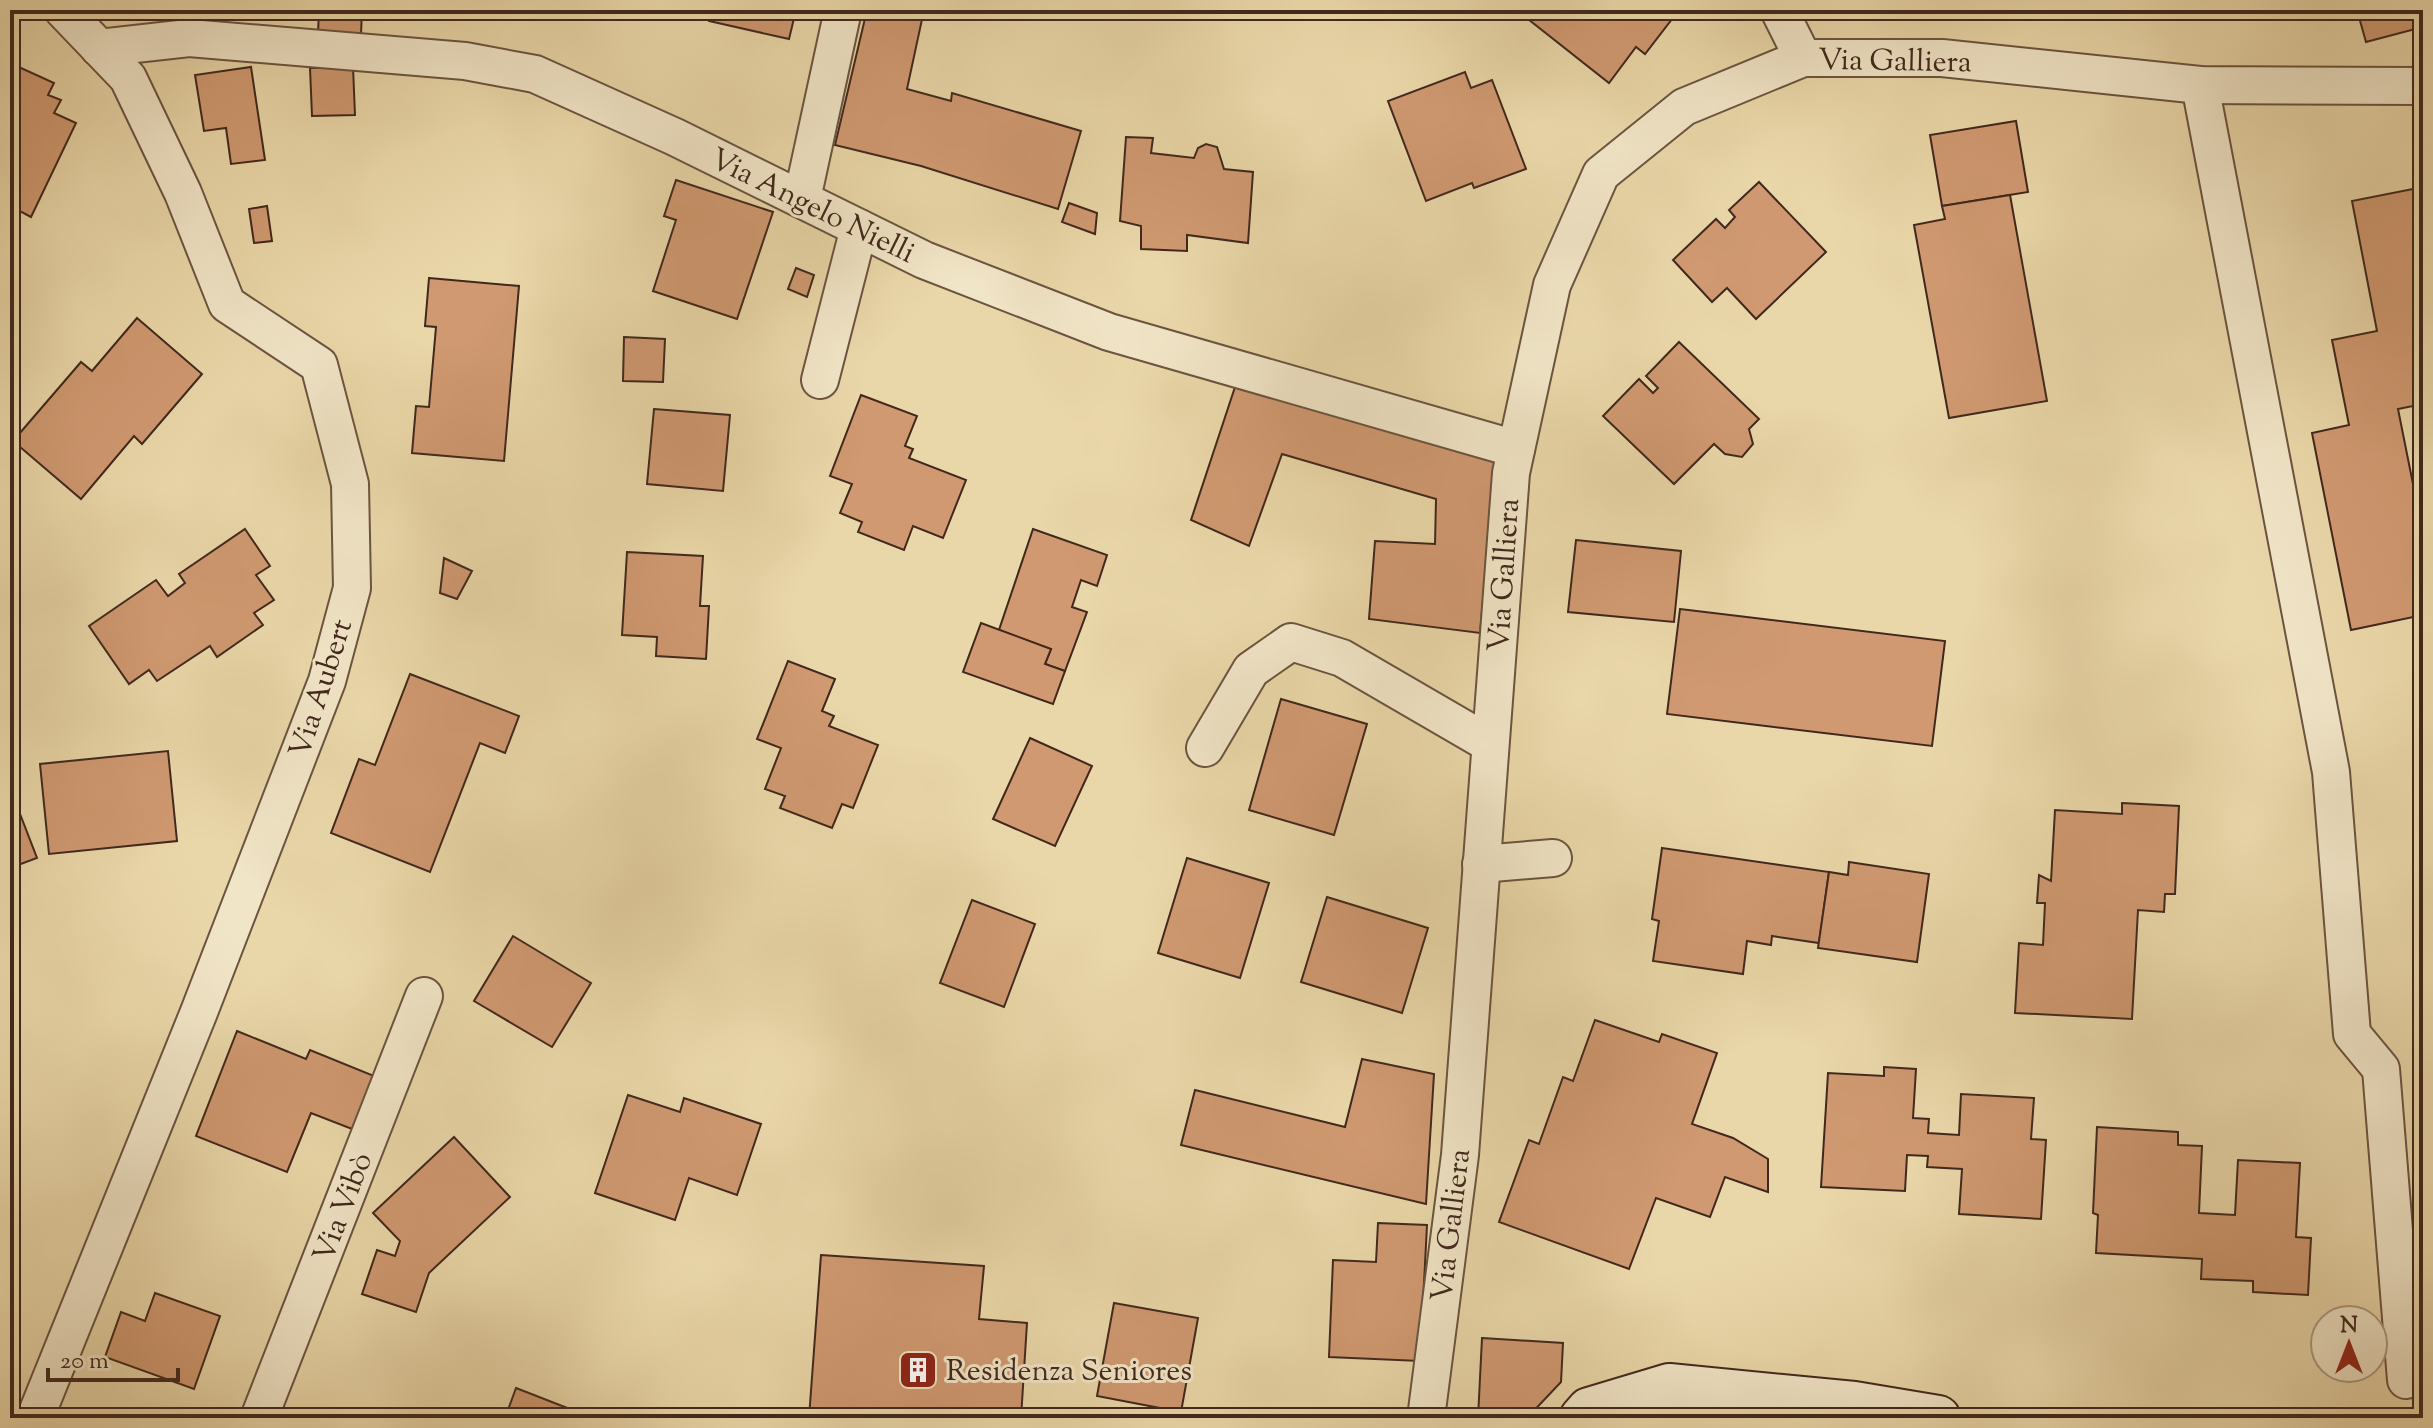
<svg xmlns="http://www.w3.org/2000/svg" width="2433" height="1428" font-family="'Sorts Mill Goudy',serif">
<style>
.building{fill:#d09971;stroke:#41281d;stroke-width:2}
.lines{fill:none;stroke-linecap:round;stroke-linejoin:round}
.street-casing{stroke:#6b5440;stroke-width:40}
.secondary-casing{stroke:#41281d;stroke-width:48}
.street{stroke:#f1e5c7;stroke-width:36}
.secondary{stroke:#f1e5c7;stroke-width:44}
.labels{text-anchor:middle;stroke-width:6;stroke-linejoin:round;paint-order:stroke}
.street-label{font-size:30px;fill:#41281d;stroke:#f1e5c7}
.poi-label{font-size:30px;fill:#41281d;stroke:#f1e5c7;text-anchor:start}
</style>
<rect width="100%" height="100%" fill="#ead7a9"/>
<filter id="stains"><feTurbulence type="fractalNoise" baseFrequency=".0025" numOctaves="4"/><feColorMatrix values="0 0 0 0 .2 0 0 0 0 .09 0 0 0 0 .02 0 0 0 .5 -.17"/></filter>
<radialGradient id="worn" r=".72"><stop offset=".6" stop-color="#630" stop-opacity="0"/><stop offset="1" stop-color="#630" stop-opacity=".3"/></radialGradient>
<g class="building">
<polygon points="319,10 362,10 361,35 318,34"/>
<polygon points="711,10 796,10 789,39 709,21"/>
<polygon points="867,10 924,10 907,89 951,101 952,93 1081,131 1058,209 921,166 835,145"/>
<polygon points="1535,10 1679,10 1645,54 1636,47 1609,83 1528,19"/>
<polygon points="2357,10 2423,10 2423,27 2366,42"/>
<polygon points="10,63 54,83 48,95 61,100 54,113 76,123 31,217 18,210 10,226"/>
<polygon points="251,67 265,160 231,164 226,128 204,131 195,75"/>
<polygon points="353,67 355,115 312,116 310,68"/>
<polygon points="1465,72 1471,88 1492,80 1526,169 1474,188 1472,183 1426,201 1388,101"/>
<polygon points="2016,121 2028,192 1942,206 1930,135"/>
<polygon points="1126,137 1153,138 1151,153 1194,158 1198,148 1206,144 1217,147 1224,169 1253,172 1248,243 1187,235 1187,251 1141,249 1141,226 1120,221"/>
<polygon points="676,180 773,212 737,319 653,291 676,220 664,216"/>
<polygon points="1759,182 1826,252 1756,319 1727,288 1712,302 1673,260 1716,219 1725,228 1735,217 1729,210"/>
<polygon points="2423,187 2423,341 2414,343 2423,404 2398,409 2423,534 2423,615 2351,630 2312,433 2349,425 2332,340 2377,331 2352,201"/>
<polygon points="2010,195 2047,401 1949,418 1914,225 1945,219 1942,206"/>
<polygon points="1069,203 1097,213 1095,234 1062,222"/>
<polygon points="267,206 272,241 254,243 249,209"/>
<polygon points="796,268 814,275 807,297 788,289"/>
<polygon points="429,278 519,286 504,461 412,453 416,406 429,407 436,327 425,326"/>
<polygon points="137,318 202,374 142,444 134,436 81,499 13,441 81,362 92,371"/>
<polygon points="624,337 665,339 663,382 623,381"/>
<polygon points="1679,342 1759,419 1749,429 1753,444 1742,457 1725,454 1714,444 1674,484 1603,416 1639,379 1653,393 1658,388 1646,376"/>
<polygon points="1237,381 1496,458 1480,633 1369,619 1375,541 1435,544 1436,499 1282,454 1249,546 1191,520"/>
<polygon points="861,395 917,416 905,446 913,449 909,458 966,480 943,538 913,526 904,550 858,532 862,522 840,513 852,484 830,476"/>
<polygon points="654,409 730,415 723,491 647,484"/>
<polygon points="245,529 270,566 256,575 274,600 254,613 263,625 217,657 210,646 157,681 149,670 129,684 89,626 156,580 168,596 185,583 179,574"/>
<polygon points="1033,529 1107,555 1097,586 1081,580 1072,607 1087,612 1065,671 1045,664 1051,649 999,630"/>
<polygon points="1576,540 1681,551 1674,622 1568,612"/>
<polygon points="627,552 703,556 700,606 709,606 706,659 656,656 657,637 622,635"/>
<polygon points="444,558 472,571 457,599 440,593"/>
<polygon points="1680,609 1945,641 1932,746 1667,714"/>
<polygon points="981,623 1051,649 1045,664 1065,671 1053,704 963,672"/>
<polygon points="788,661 835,679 822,711 834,716 829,726 878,745 853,808 842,804 832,828 780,808 785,796 765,789 781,748 757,739"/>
<polygon points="410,674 519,716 505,753 480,743 430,872 331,833 359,759 375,765"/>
<polygon points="1281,699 1367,724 1334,835 1249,810"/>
<polygon points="1030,738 1092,766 1055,846 993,819"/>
<polygon points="2423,747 2423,872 2414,755"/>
<polygon points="168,751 177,841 49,854 40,764"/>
<polygon points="10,788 37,858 10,868"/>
<polygon points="2122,803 2179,806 2175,894 2165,894 2164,912 2138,910 2132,1019 2015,1013 2019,943 2043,945 2045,903 2037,903 2039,875 2051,881 2055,810 2122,814"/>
<polygon points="1662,848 1829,872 1819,943 1772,936 1771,945 1747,941 1743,974 1653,961 1659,921 1652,919"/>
<polygon points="1187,858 1269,883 1240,978 1158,953"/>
<polygon points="1849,862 1929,874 1917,962 1818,948 1829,872 1848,875"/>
<polygon points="1327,897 1428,928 1402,1013 1301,982"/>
<polygon points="972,900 1035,924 1004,1007 940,983"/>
<polygon points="513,936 591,983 552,1047 474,1001"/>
<polygon points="1595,1020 1659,1042 1662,1034 1717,1053 1692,1124 1733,1138 1768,1159 1768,1192 1725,1177 1710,1217 1656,1198 1629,1269 1499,1222 1529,1140 1539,1144 1563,1077 1573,1081"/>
<polygon points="237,1031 306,1059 310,1050 374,1076 352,1129 311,1113 287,1172 196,1136"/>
<polygon points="1362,1059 1434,1074 1426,1204 1181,1145 1195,1090 1345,1127"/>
<polygon points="1884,1067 1916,1069 1913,1118 1929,1119 1928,1133 1959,1135 1961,1094 2034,1098 2031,1139 2046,1140 2041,1219 1959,1214 1962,1169 1927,1167 1928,1156 1907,1155 1905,1191 1821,1187 1828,1073 1884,1076"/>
<polygon points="628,1095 680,1112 684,1098 761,1124 737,1195 689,1178 675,1220 595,1193"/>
<polygon points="2097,1127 2178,1132 2178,1145 2202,1146 2199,1213 2235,1215 2238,1160 2300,1163 2296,1237 2311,1238 2308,1295 2253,1292 2253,1281 2201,1279 2202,1259 2096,1253 2098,1215 2093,1213"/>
<polygon points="454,1137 510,1197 429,1273 416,1312 362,1294 377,1250 395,1256 400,1241 373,1213"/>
<polygon points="1378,1223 1427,1225 1420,1361 1329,1357 1333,1260 1376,1262"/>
<polygon points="821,1255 984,1266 979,1319 1027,1323 1021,1418 809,1418"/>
<polygon points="155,1293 220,1316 194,1389 105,1357 121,1312 145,1321"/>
<polygon points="1114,1303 1198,1318 1181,1412 1097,1396"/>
<polygon points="1482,1338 1563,1343 1561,1382 1527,1418 1478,1418"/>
<polygon points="516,1388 593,1418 505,1418"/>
</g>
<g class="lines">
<defs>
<g id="street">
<polyline points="1779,10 1803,58"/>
<polyline points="99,48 189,38 465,61 535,74 675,137 924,260 1109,332 1516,449"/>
<polyline points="2200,85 2331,772 2352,1034 2381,1069 2406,1380"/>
<polyline points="802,199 843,10"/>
<polyline points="820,380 859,228"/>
<polyline points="1205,748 1251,670 1291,642 1342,658 1490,744"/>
<polyline points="1481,864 1553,858"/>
<polyline points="35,1418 199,1012 327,681 352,588 350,484 319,365 227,304 183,193 128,78 63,10"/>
<polyline points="259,1418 424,996"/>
<polyline points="1426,1418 1460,1155 1511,473 1552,285 1601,174 1684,107 1803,58 1942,58 2200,85 2423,86"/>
</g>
<polyline id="secondary" points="1582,1418 1589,1410 1669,1386 1854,1404 1938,1418"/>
</defs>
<use href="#street" class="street-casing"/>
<use href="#secondary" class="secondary-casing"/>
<use href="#street" class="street"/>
<use href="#secondary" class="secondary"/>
</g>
<defs>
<symbol id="building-square" viewBox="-11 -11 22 22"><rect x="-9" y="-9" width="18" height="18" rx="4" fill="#8f2418" stroke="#f1e5c7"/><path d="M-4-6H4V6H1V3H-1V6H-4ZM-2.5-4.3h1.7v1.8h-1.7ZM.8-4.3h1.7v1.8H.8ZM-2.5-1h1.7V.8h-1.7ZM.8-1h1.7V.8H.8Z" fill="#fff"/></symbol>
</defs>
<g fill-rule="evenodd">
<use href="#building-square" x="896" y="1348" width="44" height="44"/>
</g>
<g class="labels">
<g class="street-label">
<text transform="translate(1895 60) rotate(1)" y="10">Via Galliera</text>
<text transform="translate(813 205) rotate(26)" y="10">Via Angelo Nielli</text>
<text transform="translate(1503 575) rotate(-86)" y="10">Via Galliera</text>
<text transform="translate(320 688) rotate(-72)" y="10">Via Aubert</text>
<text transform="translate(342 1207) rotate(-69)" y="10">Via Vibò</text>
<text transform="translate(1450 1225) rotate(-83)" y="10">Via Galliera</text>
</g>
<g class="poi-label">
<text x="946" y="1380">Residenza Seniores</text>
</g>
</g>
<rect width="2433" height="1428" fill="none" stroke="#ead7a9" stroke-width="40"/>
<rect x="12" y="12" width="2409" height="1404" fill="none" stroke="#41281d" stroke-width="4"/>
<rect x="20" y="20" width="2393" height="1388" fill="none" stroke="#41281d" stroke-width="2"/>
<g transform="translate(2349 1344)"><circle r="38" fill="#f1e5c7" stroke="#ab9983" stroke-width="2"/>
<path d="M0-6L14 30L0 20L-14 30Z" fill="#8f2418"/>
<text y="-12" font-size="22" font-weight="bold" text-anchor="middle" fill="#41281d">N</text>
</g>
<path d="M48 1368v12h130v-12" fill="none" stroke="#41281d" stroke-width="4"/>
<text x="60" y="1368" font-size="24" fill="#41281d" stroke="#f1e5c7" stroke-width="6" paint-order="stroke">20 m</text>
<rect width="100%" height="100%" filter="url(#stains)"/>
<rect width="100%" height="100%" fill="url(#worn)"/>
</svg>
